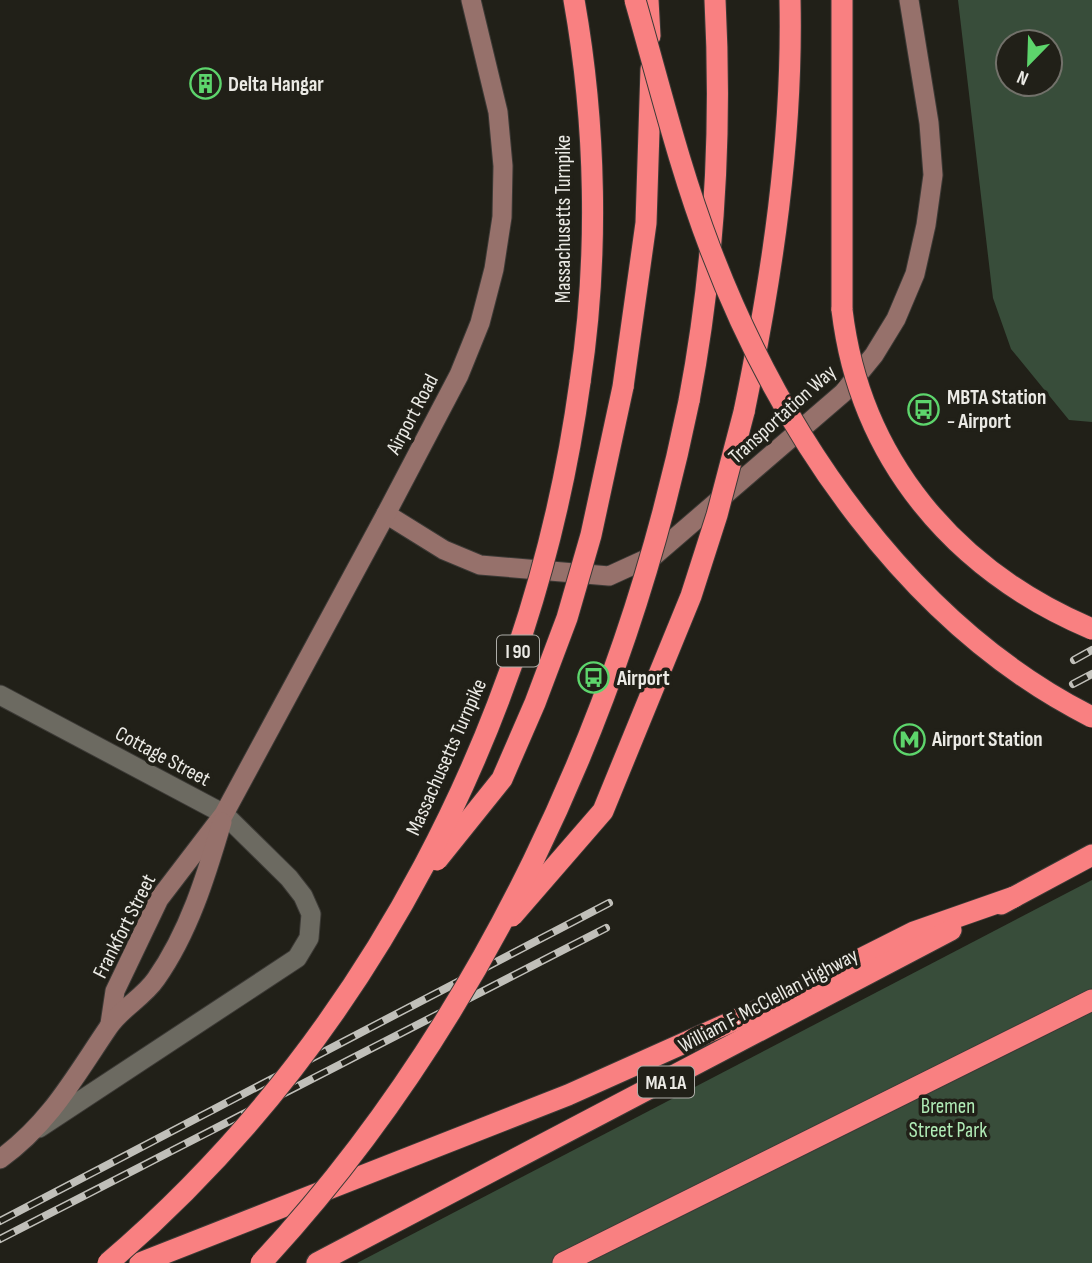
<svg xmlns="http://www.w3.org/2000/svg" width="1092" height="1263" font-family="'Sofia Sans Condensed',sans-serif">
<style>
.green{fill:#384d3a;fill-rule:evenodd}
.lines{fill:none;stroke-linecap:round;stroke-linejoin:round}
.minor-casing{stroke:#3c3a36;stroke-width:21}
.secondary-casing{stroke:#3c3a36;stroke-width:21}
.motorway-casing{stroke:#3c3a36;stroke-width:23}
.minor{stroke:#6c6a61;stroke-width:19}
.secondary{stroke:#96716b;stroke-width:19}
.motorway{stroke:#f98081;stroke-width:21}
.rail-casing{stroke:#c0bfb9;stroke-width:8}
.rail{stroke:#212018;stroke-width:5;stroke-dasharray:16;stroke-linecap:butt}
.motorway-bridge-casing{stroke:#3c3a36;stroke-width:23;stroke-linecap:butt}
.motorway-bridge{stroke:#f98081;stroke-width:21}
.labels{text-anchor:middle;stroke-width:7;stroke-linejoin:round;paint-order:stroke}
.shield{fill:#212018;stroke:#aeada8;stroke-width:2}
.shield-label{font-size:19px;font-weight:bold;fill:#ebeae5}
.poi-label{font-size:21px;font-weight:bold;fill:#ebeae5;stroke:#212018;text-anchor:start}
.street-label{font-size:21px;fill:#ebeae5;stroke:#212018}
.park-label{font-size:21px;fill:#b0ebb6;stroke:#212018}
</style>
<rect width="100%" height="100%" fill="#212018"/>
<g class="green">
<path d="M958 0H1092V422L1069 420 1011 349 993 298ZM1008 42H1050V84H1008Z"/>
<polygon points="1092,880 1092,1263 357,1263"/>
</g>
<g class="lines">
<defs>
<polyline id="minor" points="0,695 224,814 289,878 303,896 311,914 309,938 297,958 39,1128"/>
<g id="secondary">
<polyline points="386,514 444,550 480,565 609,576 655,555 843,393 874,355 896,319 915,274 926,225 933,175 929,123 909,0"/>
<polyline points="110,1024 115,991 159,899 224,814 386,514 459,375 480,323 494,269 502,217 503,166 498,112 471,0"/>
<path d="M0 1159C50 1123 74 1078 108 1028 120 1009 143 998 156 979 189 932 206 876 222 822"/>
</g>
<g id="motorway">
<path d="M574 0C596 123 599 258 580 382"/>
<polyline points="648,0 650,36"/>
<polyline points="842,0 842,310"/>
<polyline points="623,387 646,223 651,69"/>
<path d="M689 401C714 269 722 134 715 0"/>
<path d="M744 412C772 277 793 139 790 0"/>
<polyline points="1001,904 1092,855"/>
<polyline points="140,1263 568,1095 767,1006 914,932 1014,897"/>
<polyline points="317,1263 951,930"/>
<polyline points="563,1263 1092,1000"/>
</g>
</defs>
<use href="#minor" class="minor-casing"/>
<use href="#secondary" class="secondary-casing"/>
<use href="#motorway" class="motorway-casing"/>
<use href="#minor" class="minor"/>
<use href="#secondary" class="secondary"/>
<use href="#motorway" class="motorway"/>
<defs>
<g id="rail">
<polyline points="1074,660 1092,650"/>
<polyline points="1073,684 1092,674"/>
<polyline points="0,1221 609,903"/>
<polyline points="0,1239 606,928"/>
</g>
</defs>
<use href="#rail" class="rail-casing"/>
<use href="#rail" class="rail"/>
<defs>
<g id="motorway-bridge">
<path d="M635 0C659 83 679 167 710 248 781 435 909 625 1092 717"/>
<path d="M842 310C860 460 955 571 1092 629"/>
<polyline points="437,860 502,779 535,703 567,618 591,535 623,387"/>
<polyline points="512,916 603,811 691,596 717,515 744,412"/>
<path d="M108 1263C367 1041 534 719 580 382"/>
<path d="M261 1263C480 1027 625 714 689 401"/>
</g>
</defs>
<use href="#motorway-bridge" class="motorway-bridge-casing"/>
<use href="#motorway-bridge" class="motorway-bridge"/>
</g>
<defs>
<symbol id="building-ring" viewBox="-11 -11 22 22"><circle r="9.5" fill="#212018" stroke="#5dd56c" stroke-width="1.5"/><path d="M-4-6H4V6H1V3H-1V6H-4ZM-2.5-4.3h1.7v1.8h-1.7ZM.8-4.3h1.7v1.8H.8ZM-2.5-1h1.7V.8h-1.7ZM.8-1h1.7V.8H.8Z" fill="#5dd56c"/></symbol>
<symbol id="bus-ring" viewBox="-11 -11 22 22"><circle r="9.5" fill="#212018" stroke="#5dd56c" stroke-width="1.5"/><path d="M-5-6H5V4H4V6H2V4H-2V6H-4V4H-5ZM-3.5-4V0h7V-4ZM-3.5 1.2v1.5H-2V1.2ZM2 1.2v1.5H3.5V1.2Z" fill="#5dd56c"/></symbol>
<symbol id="metro-ring" viewBox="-11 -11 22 22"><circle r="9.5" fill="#212018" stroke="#5dd56c" stroke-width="1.5"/><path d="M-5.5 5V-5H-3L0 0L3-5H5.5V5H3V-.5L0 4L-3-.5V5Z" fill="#5dd56c"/></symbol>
</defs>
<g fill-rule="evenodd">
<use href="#building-ring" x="188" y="66" width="35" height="35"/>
<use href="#bus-ring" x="906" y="392" width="35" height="35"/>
<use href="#bus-ring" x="576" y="660" width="35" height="35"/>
<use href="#metro-ring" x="892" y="722" width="35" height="35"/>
</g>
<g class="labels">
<g class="shield">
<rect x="497" y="635.5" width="42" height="31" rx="5"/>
<rect x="638" y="1066.5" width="56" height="31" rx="5"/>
</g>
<g class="shield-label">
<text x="518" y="658">I 90</text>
<text x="666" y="1089">MA 1A</text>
</g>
<g class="poi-label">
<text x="228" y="91">Delta Hangar</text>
<text x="947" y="404">MBTA Station<tspan x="947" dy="24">- Airport</tspan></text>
<text x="617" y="685">Airport</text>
<text x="932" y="746">Airport Station</text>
</g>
<g class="street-label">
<text transform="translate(563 219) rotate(-90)" y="7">Massachusetts Turnpike</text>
<text transform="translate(412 414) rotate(-62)" y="7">Airport Road</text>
<text transform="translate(782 414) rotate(-42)" y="7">Transportation Way</text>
<text transform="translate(163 756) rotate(28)" y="7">Cottage Street</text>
<text transform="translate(446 757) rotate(-66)" y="7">Massachusetts Turnpike</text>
<text transform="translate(124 926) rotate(-63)" y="7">Frankfort Street</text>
<text transform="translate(768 1000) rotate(-28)" y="7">William F. McClellan Highway</text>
</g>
<g class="park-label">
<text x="948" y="1113">Bremen<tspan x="948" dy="24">Street Park</tspan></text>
</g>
</g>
<g transform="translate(1029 63) rotate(203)"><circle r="33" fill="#212018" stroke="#72716a" stroke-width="2"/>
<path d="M0-5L12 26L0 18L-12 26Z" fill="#5dd56c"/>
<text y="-10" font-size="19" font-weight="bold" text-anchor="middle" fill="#ebeae5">N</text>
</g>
</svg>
